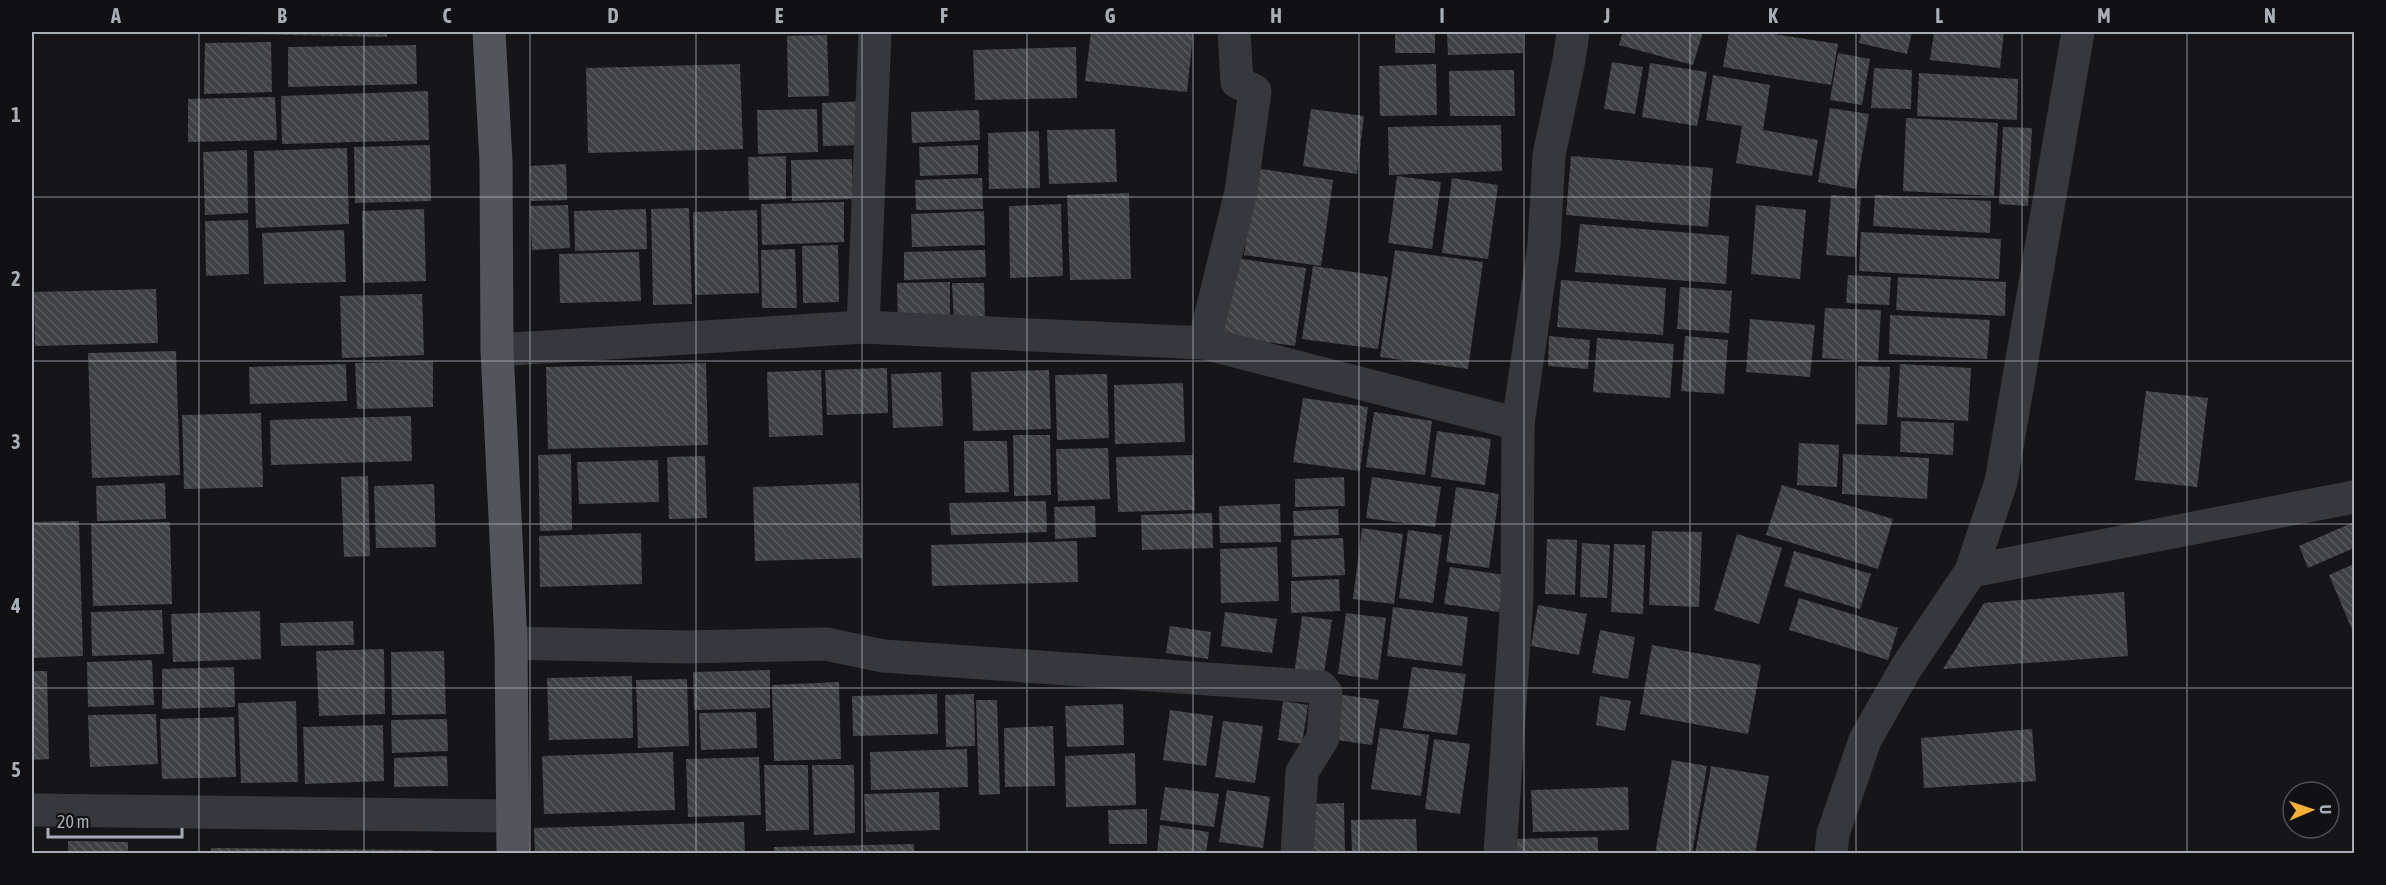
<svg xmlns="http://www.w3.org/2000/svg" width="2386" height="885" font-family="'Asap Condensed',sans-serif">
<style>
.building{fill:url(#building-back-hatch)}
.lines{fill:none;stroke-linecap:round;stroke-linejoin:round}
.minor{stroke:#37383d;stroke-width:33}
.tertiary{stroke:#37383d;stroke-width:33}
.primary{stroke:#53555c;stroke-width:33}
.grid{fill:none;stroke:#a8adb8;stroke-width:1.5;stroke-opacity:0.55}
.neatline{fill:none;stroke:#a8adb8;stroke-width:2}
.grid-label{font-size:20px;text-anchor:middle;font-weight:bold;fill:#a8adb8}
</style>
<defs>
<pattern id="building-back-hatch" width="6" height="6" patternUnits="userSpaceOnUse" patternTransform="scale(1.5)"><rect width="6" height="6" fill="#404145"/><path d="M-1 5l2 2M0 0l6 6M5-1l2 2" fill="none" stroke="#595a5e"/></pattern>
</defs>
<rect width="100%" height="100%" fill="#161618"/>
<g class="building">
<polygon points="236,32 387,32 387,37 236,34"/>
<polygon points="1091,32 1168,32 1193,34 1187,92 1085,81"/>
<rect x="1395" y="32" width="40" height="21"/>
<polygon points="1447,32 1523,32 1523,53 1448,55"/>
<polygon points="1623,32 1703,32 1693,65 1619,45"/>
<polygon points="1729,32 1761,32 1838,44 1831,85 1723,67"/>
<polygon points="1861,32 1912,32 1907,54 1859,43"/>
<polygon points="1934,32 2004,32 2000,68 1930,60"/>
<polygon points="827,35 829,96 788,97 787,36"/>
<polygon points="271,42 272,92 204,94 205,43"/>
<polygon points="416,45 417,84 288,87 288,47"/>
<polygon points="1076,47 1077,98 975,100 973,50"/>
<polygon points="1838,53 1870,59 1862,105 1830,100"/>
<polygon points="1612,62 1643,67 1635,114 1604,109"/>
<polygon points="1650,63 1707,72 1697,126 1642,117"/>
<polygon points="740,64 743,149 588,153 586,68"/>
<polygon points="1436,64 1437,115 1380,116 1379,66"/>
<polygon points="1874,68 1912,70 1911,109 1871,108"/>
<polygon points="1514,70 1515,116 1450,116 1449,71"/>
<polygon points="1919,73 2018,79 2017,120 1917,116"/>
<polygon points="1713,75 1770,85 1763,130 1818,140 1812,176 1736,163 1742,126 1706,120"/>
<polygon points="428,91 429,140 282,144 281,96"/>
<polygon points="275,97 277,140 188,142 188,99"/>
<polygon points="865,101 866,145 823,146 822,103"/>
<polygon points="1830,108 1869,114 1856,189 1818,182"/>
<polygon points="817,109 818,152 758,154 757,110"/>
<polygon points="1311,109 1364,116 1357,174 1303,166"/>
<polygon points="979,110 980,140 912,143 911,112"/>
<polygon points="1906,118 1998,123 1994,196 1903,191"/>
<polygon points="1501,125 1502,171 1389,175 1388,127"/>
<polygon points="2003,127 2032,128 2028,206 1999,204"/>
<polygon points="1115,129 1117,182 1049,184 1047,130"/>
<polygon points="1039,131 1040,188 989,189 988,133"/>
<polygon points="430,145 431,201 355,203 354,147"/>
<polygon points="978,145 978,174 920,176 919,147"/>
<polygon points="347,148 349,224 256,228 254,151"/>
<polygon points="247,150 248,213 205,215 203,152"/>
<polygon points="786,156 786,199 749,200 748,157"/>
<polygon points="1571,156 1713,168 1708,227 1566,215"/>
<polygon points="852,159 853,199 792,201 791,160"/>
<polygon points="566,164 567,200 531,201 530,166"/>
<polygon points="1256,168 1333,180 1321,266 1244,255"/>
<polygon points="1397,176 1441,182 1432,249 1388,243"/>
<polygon points="982,178 983,209 916,210 915,180"/>
<polygon points="1452,178 1498,185 1488,259 1442,253"/>
<polygon points="1129,193 1131,279 1070,280 1067,195"/>
<polygon points="1831,195 1861,197 1856,257 1826,255"/>
<polygon points="1875,195 1991,201 1990,233 1873,226"/>
<polygon points="844,202 844,242 762,245 761,204"/>
<polygon points="1061,204 1063,276 1010,278 1009,206"/>
<polygon points="568,205 570,248 532,250 530,206"/>
<polygon points="1756,205 1806,210 1800,279 1751,274"/>
<polygon points="689,208 692,304 653,305 651,209"/>
<polygon points="424,209 426,281 363,283 362,211"/>
<polygon points="646,209 647,249 575,251 574,211"/>
<polygon points="757,210 759,293 695,295 693,212"/>
<polygon points="984,211 985,245 912,247 911,214"/>
<polygon points="248,220 249,274 206,276 205,221"/>
<polygon points="1580,224 1729,236 1726,284 1575,272"/>
<polygon points="344,230 346,282 264,284 262,233"/>
<polygon points="1861,232 2001,239 1999,279 1859,271"/>
<polygon points="838,245 839,302 803,303 802,246"/>
<polygon points="795,249 797,308 762,308 761,250"/>
<polygon points="985,250 986,277 904,280 904,252"/>
<polygon points="1395,250 1483,262 1468,369 1380,357"/>
<polygon points="639,252 641,301 560,303 559,254"/>
<polygon points="1235,258 1306,268 1295,346 1223,336"/>
<polygon points="1313,266 1388,277 1378,349 1302,339"/>
<polygon points="1848,275 1891,277 1889,305 1846,303"/>
<polygon points="1898,277 2006,282 2005,316 1896,310"/>
<polygon points="1561,280 1666,288 1663,335 1557,327"/>
<polygon points="950,282 950,319 898,320 897,283"/>
<polygon points="952,283 984,283 985,323 954,324"/>
<polygon points="1680,287 1732,291 1729,333 1677,329"/>
<polygon points="156,289 158,343 35,346 34,292"/>
<polygon points="422,294 424,355 342,358 340,296"/>
<polygon points="1825,308 1881,310 1878,362 1822,358"/>
<polygon points="1890,315 1990,320 1987,359 1889,354"/>
<polygon points="1750,319 1815,325 1810,377 1746,372"/>
<polygon points="1549,336 1590,340 1588,369 1548,366"/>
<polygon points="1685,336 1728,340 1724,394 1681,391"/>
<polygon points="1597,338 1674,344 1670,398 1593,392"/>
<polygon points="176,351 180,475 92,478 88,353"/>
<polygon points="433,361 433,407 357,409 355,363"/>
<polygon points="706,363 708,445 548,449 546,367"/>
<polygon points="346,364 347,401 250,404 249,367"/>
<polygon points="1900,364 1971,368 1968,421 1897,417"/>
<polygon points="1858,366 1890,367 1887,425 1856,424"/>
<polygon points="887,368 888,413 827,415 825,370"/>
<polygon points="821,370 823,435 769,437 767,372"/>
<polygon points="1049,370 1051,429 973,431 971,372"/>
<polygon points="941,372 943,426 893,428 891,374"/>
<polygon points="1107,374 1109,438 1057,440 1055,375"/>
<polygon points="1183,383 1185,442 1115,444 1114,385"/>
<polygon points="2146,391 2208,398 2197,487 2135,480"/>
<polygon points="1303,398 1368,407 1360,471 1293,462"/>
<polygon points="1374,412 1432,421 1425,475 1366,467"/>
<polygon points="261,413 263,487 184,489 182,415"/>
<polygon points="411,416 412,461 271,465 270,420"/>
<polygon points="1901,421 1954,423 1953,455 1900,452"/>
<polygon points="1437,431 1491,439 1485,485 1431,477"/>
<polygon points="1013,435 1050,435 1051,495 1014,496"/>
<polygon points="964,441 1007,441 1009,492 965,493"/>
<polygon points="1799,443 1839,445 1837,487 1797,485"/>
<polygon points="1108,448 1110,499 1058,501 1056,449"/>
<polygon points="571,454 572,530 540,531 538,455"/>
<polygon points="1843,454 1929,458 1927,499 1842,494"/>
<polygon points="1193,455 1195,510 1118,512 1116,457"/>
<polygon points="705,456 707,518 669,519 667,457"/>
<polygon points="658,460 659,502 579,504 577,462"/>
<polygon points="368,476 370,556 344,557 341,477"/>
<polygon points="1344,477 1345,506 1295,507 1295,479"/>
<polygon points="1372,477 1441,487 1435,527 1366,518"/>
<polygon points="165,483 166,519 97,521 96,486"/>
<polygon points="859,483 862,558 755,561 753,487"/>
<polygon points="434,484 436,547 376,548 374,486"/>
<polygon points="1782,485 1893,519 1878,569 1766,535"/>
<polygon points="1456,487 1499,494 1489,568 1446,562"/>
<polygon points="1046,501 1047,532 951,535 949,503"/>
<polygon points="1280,504 1281,542 1220,543 1219,506"/>
<polygon points="1095,506 1096,537 1055,539 1054,507"/>
<polygon points="1338,509 1339,535 1294,536 1293,511"/>
<polygon points="1212,513 1213,548 1142,550 1141,515"/>
<polygon points="79,521 83,656 32,658 32,522"/>
<polygon points="170,522 172,604 93,606 91,524"/>
<polygon points="2354,522 2354,548 2308,568 2299,546"/>
<polygon points="1362,528 1403,534 1394,604 1353,599"/>
<polygon points="1408,530 1442,535 1433,603 1399,598"/>
<polygon points="1652,531 1702,532 1699,607 1649,605"/>
<polygon points="641,533 642,584 540,587 539,536"/>
<polygon points="1737,534 1782,548 1759,624 1714,610"/>
<polygon points="1343,538 1345,575 1292,577 1291,540"/>
<polygon points="1547,539 1577,540 1575,595 1545,594"/>
<polygon points="1077,541 1078,582 932,586 931,545"/>
<polygon points="1582,543 1610,545 1607,598 1580,597"/>
<polygon points="1614,544 1645,545 1643,614 1611,612"/>
<polygon points="1277,547 1279,601 1221,603 1220,549"/>
<polygon points="1794,551 1871,574 1860,609 1784,586"/>
<polygon points="2354,564 2354,634 2329,575"/>
<polygon points="1450,567 1505,575 1499,612 1444,604"/>
<polygon points="1339,579 1340,611 1291,613 1291,581"/>
<polygon points="2124,592 2128,656 1943,669 1984,603"/>
<polygon points="1799,598 1898,628 1888,660 1789,630"/>
<polygon points="1538,605 1587,614 1579,655 1531,646"/>
<polygon points="1393,607 1468,617 1462,666 1387,656"/>
<polygon points="162,610 164,654 92,656 91,612"/>
<polygon points="260,611 261,659 173,662 171,614"/>
<polygon points="1225,612 1277,619 1272,653 1221,646"/>
<polygon points="1346,613 1386,618 1378,680 1338,674"/>
<polygon points="1302,616 1332,620 1323,679 1294,675"/>
<polygon points="353,621 354,645 281,646 280,623"/>
<polygon points="1170,626 1211,632 1208,659 1166,653"/>
<polygon points="1600,630 1635,637 1628,679 1592,673"/>
<polygon points="1652,645 1761,665 1748,734 1640,714"/>
<polygon points="384,649 385,714 319,716 316,651"/>
<polygon points="444,651 446,714 392,715 391,652"/>
<polygon points="152,660 154,705 88,707 87,662"/>
<polygon points="234,667 235,707 162,709 162,669"/>
<polygon points="1412,667 1466,674 1457,735 1403,728"/>
<polygon points="770,670 770,708 694,710 693,672"/>
<polygon points="32,671 47,671 49,759 32,760"/>
<polygon points="632,676 633,738 549,740 547,678"/>
<polygon points="687,679 689,746 638,748 636,680"/>
<polygon points="839,682 841,759 774,761 772,685"/>
<polygon points="937,694 938,734 853,736 852,696"/>
<polygon points="974,694 975,746 946,747 945,695"/>
<polygon points="1336,694 1379,700 1372,745 1330,739"/>
<polygon points="1600,696 1631,701 1625,731 1596,725"/>
<polygon points="976,700 997,700 1000,794 979,795"/>
<polygon points="296,701 298,782 241,783 238,703"/>
<polygon points="1283,701 1308,705 1302,744 1278,740"/>
<polygon points="1123,704 1124,745 1067,747 1065,706"/>
<polygon points="1170,710 1213,716 1206,766 1163,760"/>
<polygon points="756,712 757,748 701,750 699,713"/>
<polygon points="156,714 158,764 90,767 88,715"/>
<polygon points="234,717 236,777 162,779 160,719"/>
<polygon points="447,719 448,751 392,753 391,720"/>
<polygon points="1223,721 1263,726 1255,783 1215,777"/>
<polygon points="383,725 384,781 305,784 303,727"/>
<polygon points="1053,726 1055,786 1005,787 1004,728"/>
<polygon points="1380,728 1429,735 1421,796 1371,789"/>
<polygon points="2032,729 2036,781 1924,788 1921,738"/>
<polygon points="1434,739 1470,744 1460,814 1425,809"/>
<polygon points="967,749 968,787 871,790 870,752"/>
<polygon points="673,752 675,810 544,814 542,756"/>
<polygon points="1135,753 1136,805 1066,807 1065,756"/>
<polygon points="447,756 448,786 394,787 394,758"/>
<polygon points="759,757 761,815 688,817 686,759"/>
<polygon points="1672,760 1707,766 1692,854 1655,854"/>
<polygon points="764,765 808,765 809,830 766,831"/>
<polygon points="812,765 854,765 855,833 814,835"/>
<polygon points="1711,766 1769,776 1755,854 1695,854"/>
<polygon points="1165,787 1219,794 1214,827 1160,820"/>
<polygon points="1628,787 1629,830 1533,832 1531,790"/>
<polygon points="1227,790 1270,797 1263,848 1219,842"/>
<polygon points="939,792 940,830 866,832 864,794"/>
<polygon points="1344,803 1345,854 1309,854 1308,804"/>
<polygon points="1147,809 1147,844 1109,844 1108,810"/>
<polygon points="1416,819 1417,854 1352,854 1351,820"/>
<polygon points="744,822 745,854 535,854 534,828"/>
<polygon points="1160,825 1209,832 1206,854 1157,852"/>
<polygon points="1598,837 1598,854 1511,854 1511,839"/>
<polygon points="68,841 128,842 128,854 68,854"/>
<polygon points="914,844 914,854 774,854 774,847"/>
<polygon points="211,848 433,850 433,854 211,854"/>
</g>
<g class="lines">
<g class="minor">
<polyline points="863,327 875,32"/>
<polyline points="1204,343 1241,192 1255,91 1237,82 1234,32"/>
<polyline points="497,350 863,327 1204,343 1518,424"/>
<polyline points="1971,571 2354,497"/>
<polyline points="511,643 686,647 826,644 883,656 1321,687 1326,693 1323,738 1302,772 1297,854"/>
<polyline points="32,810 513,816"/>
<polyline points="1500,854 1517,598 1518,424 1544,245 1549,155 1569,60 1573,32"/>
</g>
<polyline class="tertiary" points="1831,854 1833,834 1865,740 1906,668 1971,571 2001,482 2078,32"/>
<polyline class="primary" points="489,32 496,162 497,350 511,643 513,854"/>
</g>
<path class="grid" d="M199 32V854M364 32V854M530 32V854M696 32V854M862 32V854M1027 32V854M1193 32V854M1359 32V854M1524 32V854M1690 32V854M1856 32V854M2022 32V854M2187 32V854M32 197H2354M32 361H2354M32 524H2354M32 688H2354"/>
<rect width="2386" height="885" fill="none" stroke="#111113" stroke-width="66"/>
<g transform="translate(2311 810) rotate(88)"><circle r="28" fill="#111113" stroke="#4d4f55" stroke-width="1.5"/>
<path d="M0-4.5L10 22L0 15L-10 22Z" fill="#f2b134"/>
<text y="-9" font-size="16" font-weight="bold" text-anchor="middle" fill="#a8adb8">U</text>
</g>
<path d="M48 828v9h134v-9" fill="none" stroke="#a8adb8" stroke-width="3"/>
<text x="57" y="828" font-size="18" fill="#a8adb8" stroke="#111113" stroke-width="4.5" paint-order="stroke">20 m</text>
<rect x="33" y="33" width="2320" height="819" class="neatline"/>
<g class="grid-label">
<text x="116" y="23">A</text>
<text x="282" y="23">B</text>
<text x="447" y="23">C</text>
<text x="613" y="23">D</text>
<text x="779" y="23">E</text>
<text x="944" y="23">F</text>
<text x="1110" y="23">G</text>
<text x="1276" y="23">H</text>
<text x="1442" y="23">I</text>
<text x="1607" y="23">J</text>
<text x="1773" y="23">K</text>
<text x="1939" y="23">L</text>
<text x="2104" y="23">M</text>
<text x="2270" y="23">N</text>
<text x="16" y="122">1</text>
<text x="16" y="286">2</text>
<text x="16" y="449">3</text>
<text x="16" y="613">4</text>
<text x="16" y="777">5</text>
</g>
</svg>
